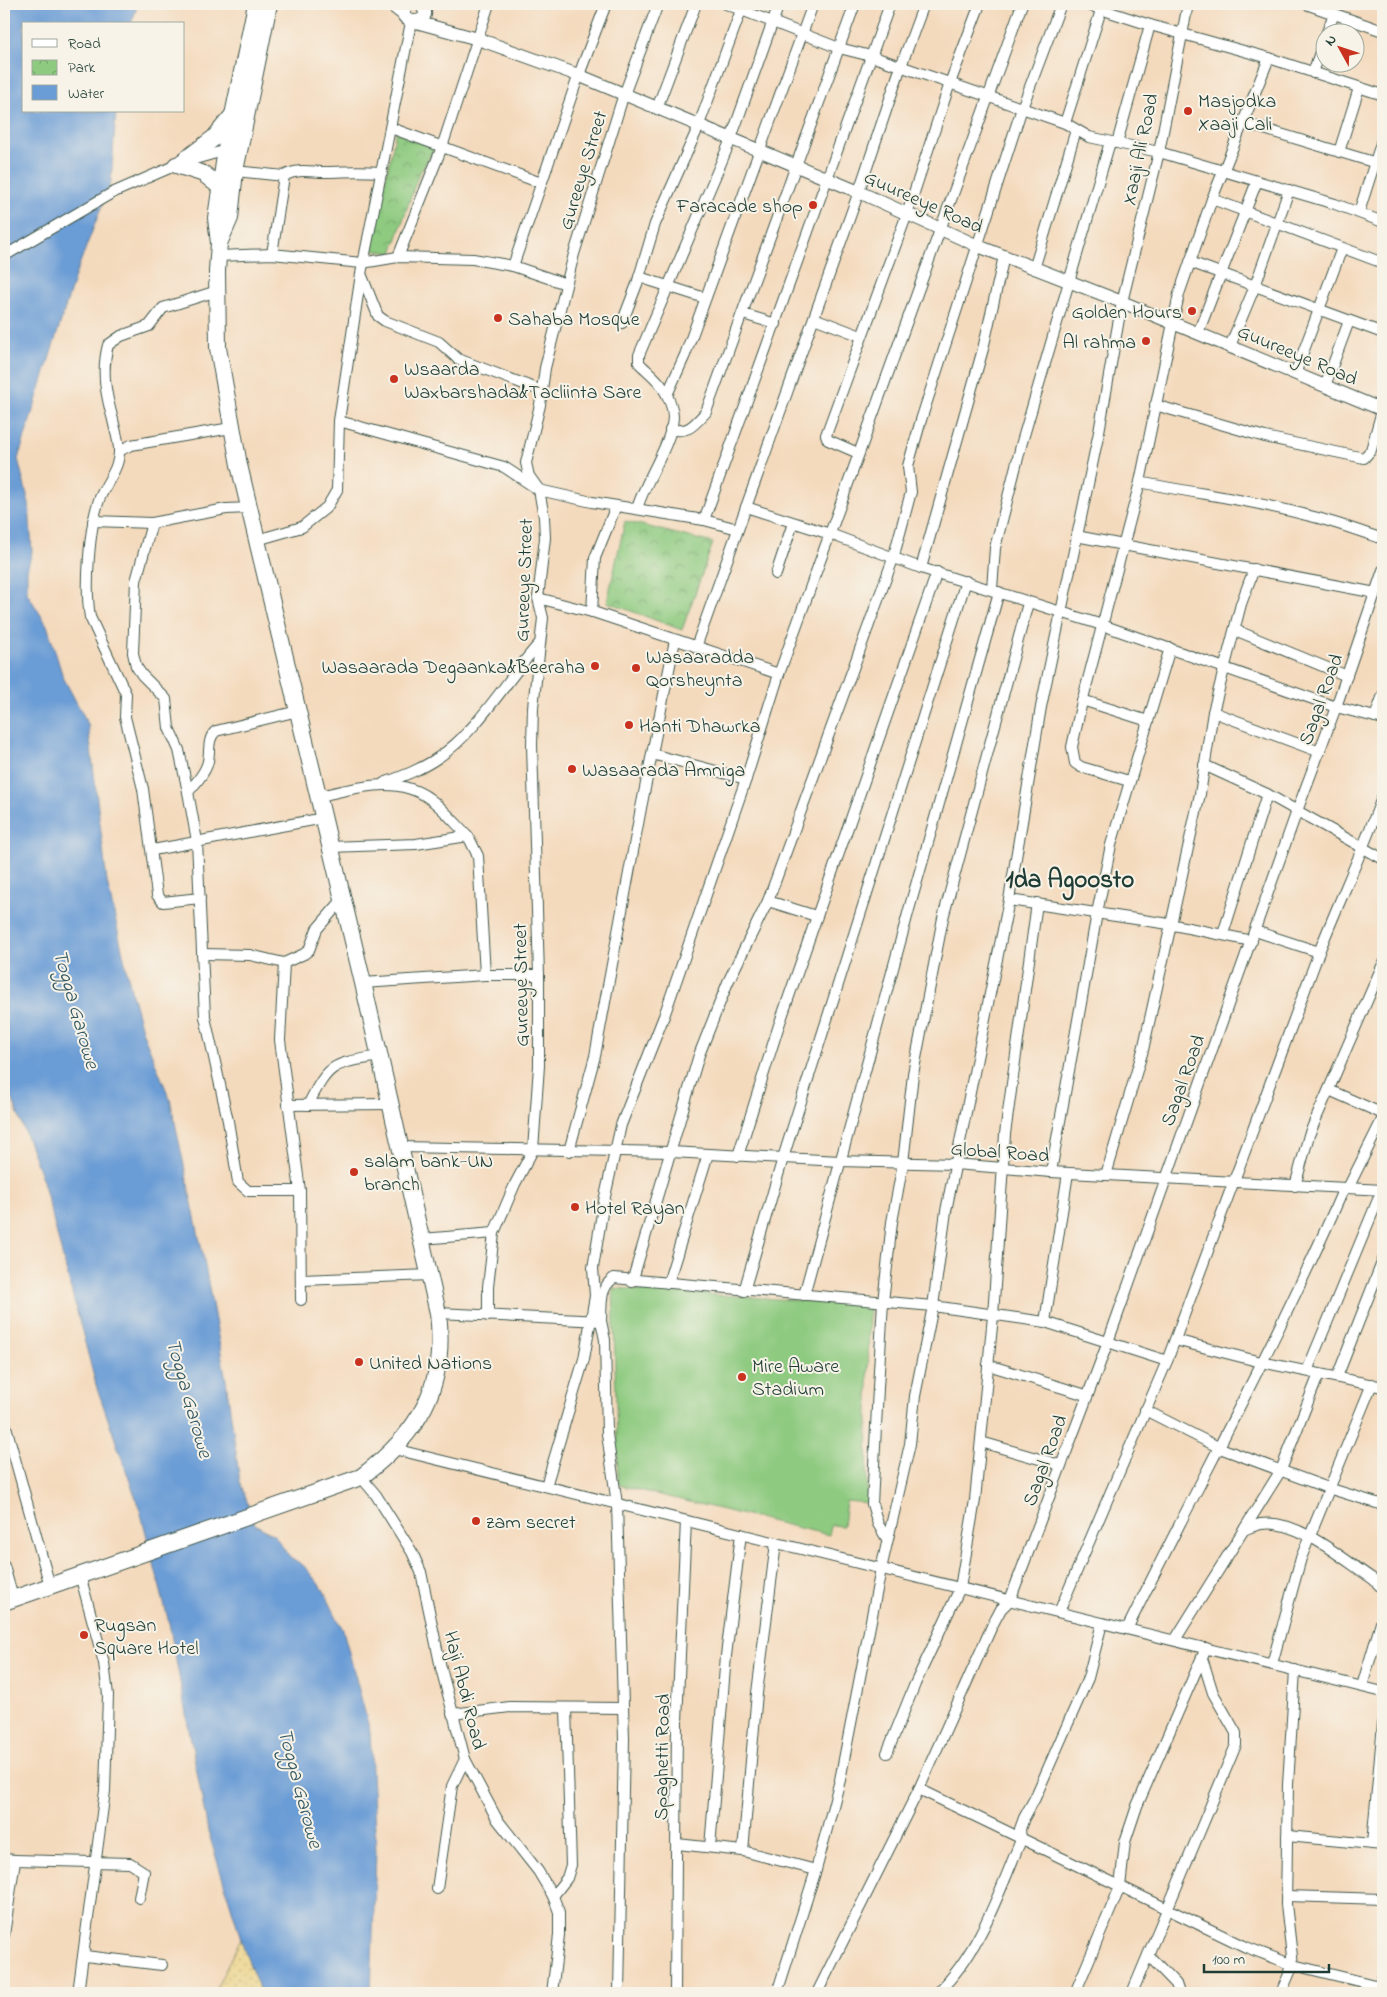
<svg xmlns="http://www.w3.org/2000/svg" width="1387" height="1997" font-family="'Indie Flower',sans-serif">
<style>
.grass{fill:#8eca80;stroke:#56845a}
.sand{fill:url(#sand-dots);stroke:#868c69}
.park{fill:url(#park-crowns);stroke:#56845a}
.water{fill:#6a9cd5;stroke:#446c84}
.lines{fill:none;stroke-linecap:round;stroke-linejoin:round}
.minor-casing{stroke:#3f5549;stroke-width:12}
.tertiary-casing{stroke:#3f5549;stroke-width:14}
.primary-casing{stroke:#3f5549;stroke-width:18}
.minor{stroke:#fff;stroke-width:10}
.tertiary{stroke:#fff;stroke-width:12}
.primary{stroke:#fff;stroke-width:16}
.poi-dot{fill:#c8321e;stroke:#f7f3e8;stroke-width:2}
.labels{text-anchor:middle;stroke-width:4;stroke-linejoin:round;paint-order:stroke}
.poi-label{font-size:20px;fill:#1f3d34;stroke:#f7f3e8;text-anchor:start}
.street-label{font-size:20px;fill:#1f3d34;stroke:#f7f3e8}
.water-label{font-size:21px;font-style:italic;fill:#365a64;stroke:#f7f3e8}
.district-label{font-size:25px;font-weight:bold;fill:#1f3d34;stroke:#f7f3e8}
</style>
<defs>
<pattern id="sand-dots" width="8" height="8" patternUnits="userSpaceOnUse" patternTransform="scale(1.25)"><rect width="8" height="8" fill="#eeda9e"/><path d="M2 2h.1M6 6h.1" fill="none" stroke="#ccbc89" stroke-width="1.8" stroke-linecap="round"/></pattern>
<pattern id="park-crowns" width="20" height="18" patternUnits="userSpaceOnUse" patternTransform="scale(1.25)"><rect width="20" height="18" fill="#8eca80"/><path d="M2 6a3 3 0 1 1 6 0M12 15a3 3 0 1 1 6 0" fill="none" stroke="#73a56a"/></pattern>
</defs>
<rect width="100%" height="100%" fill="#f7f3e8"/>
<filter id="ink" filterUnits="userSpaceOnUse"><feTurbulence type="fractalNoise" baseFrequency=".02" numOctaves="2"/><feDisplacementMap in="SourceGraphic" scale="10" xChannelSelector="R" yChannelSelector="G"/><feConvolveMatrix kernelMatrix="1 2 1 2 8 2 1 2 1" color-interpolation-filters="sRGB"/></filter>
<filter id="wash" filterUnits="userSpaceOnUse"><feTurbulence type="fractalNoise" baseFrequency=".0096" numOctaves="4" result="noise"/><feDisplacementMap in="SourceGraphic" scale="20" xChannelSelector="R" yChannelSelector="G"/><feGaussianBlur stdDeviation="1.12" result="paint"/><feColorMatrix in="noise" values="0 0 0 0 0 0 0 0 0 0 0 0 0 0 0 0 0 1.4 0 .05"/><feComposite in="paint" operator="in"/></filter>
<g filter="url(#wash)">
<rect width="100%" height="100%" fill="#f4dabd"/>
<polygon class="grass" points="613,1288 869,1305 867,1503 846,1501 843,1526 831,1525 829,1535 618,1485"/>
<polygon class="sand" points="241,1938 261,1993 214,1993"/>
<g class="park">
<polygon points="396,131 434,149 418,176 392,253 370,250"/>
<polygon points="625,521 713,543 682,630 607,602"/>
</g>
<polygon class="water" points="4,4 138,4 131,24 24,24 24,111 116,111 111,182 75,276 18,459 29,503 32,552 27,570 27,593 47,625 63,677 88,724 107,882 132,994 143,1033 170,1099 204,1260 226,1380 240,1482 255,1524 274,1535 290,1557 303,1565 323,1589 343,1630 370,1731 376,1850 371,1993 261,1993 246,1955 208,1831 169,1623 140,1510 96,1385 43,1181 11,1095 4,1064"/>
</g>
<g filter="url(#ink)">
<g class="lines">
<defs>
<g id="minor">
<polyline points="726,4 839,48 871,56 1065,123 1089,137 1159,152 1335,204 1383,222"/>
<polyline points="1085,4 1150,25 1269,58 1383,95"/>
<polyline points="1306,4 1383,31"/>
<polyline points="1327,32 1334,14"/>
<polyline points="1313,73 1324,40"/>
<polyline points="657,108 696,4"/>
<polyline points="1065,123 1103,4"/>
<polyline points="1244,123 1383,165"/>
<polyline points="391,128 541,183"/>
<polyline points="1117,143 1150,25"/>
<polyline points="1339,152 1359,88"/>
<polyline points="235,171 284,176"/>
<polyline points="1212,199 1383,263"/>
<polyline points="1359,212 1383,137"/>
<path d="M272 254 284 176C299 167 313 173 330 172 348 171 364 171 382 172"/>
<polyline points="4,256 112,193 181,163 230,149"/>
<polyline points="218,256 272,254 362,263 398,257 473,259 513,266 566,284"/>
<polyline points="398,257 442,147 489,4"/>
<polyline points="1190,262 1383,333"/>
<polyline points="513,266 577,80 606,4"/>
<polyline points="1034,269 1076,130"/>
<polyline points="362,276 378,316 385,321 439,342 458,359 542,391"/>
<polyline points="639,277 705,298"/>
<polyline points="743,314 776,324"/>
<polyline points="814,318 861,336"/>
<polyline points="622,323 637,284 655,224 697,130 743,5"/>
<polyline points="1198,333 1257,181"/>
<polyline points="1230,346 1255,286 1289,190"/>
<polyline points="1295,374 1342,248"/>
<polyline points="1325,386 1349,321"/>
<polyline points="667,395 685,355 813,4"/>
<polyline points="1155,405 1265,437 1364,458 1371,450 1383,407"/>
<polyline points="339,421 504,467 539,490 592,502 704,520 738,529"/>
<path d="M670 429C688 434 694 425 706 412L855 4"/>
<polyline points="119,451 131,445 231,428"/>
<polyline points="858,453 828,440 826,435 907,214 950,83 980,4"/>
<path d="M1140 482C1197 494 1254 500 1310 516 1335 522 1359 531 1383 539"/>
<polyline points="746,507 830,534 921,568 1102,625 1336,707 1383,719"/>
<path d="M637 509C644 482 672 444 673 417 673 405 667 394 661 385 655 377 646 370 639 363V355L729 144 779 4"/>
<polyline points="704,520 890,4"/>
<polyline points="93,521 152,523 226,509 250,508"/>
<polyline points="152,523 136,581 133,653 136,666 142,675 166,699 169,728 179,750 188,792 197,841 205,1017 228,1121 238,1182 248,1191 300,1191"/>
<polyline points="1076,536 1376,593"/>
<polyline points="257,540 302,527 327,507 337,490 339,421 361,274 411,22"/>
<polyline points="921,568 983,349 1004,256"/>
<polyline points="776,574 793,523"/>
<polyline points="992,589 995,548 1022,442 1110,142"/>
<polyline points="538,598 596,613 779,674"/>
<polyline points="592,612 595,558 616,506"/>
<polyline points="1235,630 1347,676"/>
<polyline points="696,647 857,197 901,66 924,4"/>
<polyline points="1082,700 1148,721"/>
<polyline points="1213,712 1320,752"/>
<polyline points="1375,717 1383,695"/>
<polyline points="652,754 746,779"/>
<polyline points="1204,765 1267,794 1383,859"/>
<polyline points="1129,781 1081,767 1075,763 1072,747 1081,706 1140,482 1179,294 1212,199 1269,58"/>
<path d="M384 783C403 776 422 769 439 757 477 732 507 679 538 645"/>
<path d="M188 792C195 784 203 776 207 765 211 754 206 739 216 731L298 711"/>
<path d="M318 796C355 789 396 774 430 799 444 809 456 824 468 836"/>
<polyline points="329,847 416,844 468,836 478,856 485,975"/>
<polyline points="153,850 324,818"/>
<path d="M200 898 163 902 157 895 143 789 125 717 126 694 90 617C85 588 89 528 99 500 105 484 120 468 119 450 119 441 115 430 113 420 106 395 101 371 108 345L121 336 149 326 163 308 217 291"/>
<polyline points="1009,900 1169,924 1252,941"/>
<polyline points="768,901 816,916"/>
<polyline points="1255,931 1319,952"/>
<polyline points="1223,934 1267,794"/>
<polyline points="202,954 250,955 284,963 304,954 309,950 317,929 343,899"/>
<polyline points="284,963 280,1040 300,1191 301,1300"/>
<polyline points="363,983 485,975 539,975"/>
<polyline points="1329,1090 1383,1114"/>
<polyline points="288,1105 390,1104"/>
<path d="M308 1105C330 1061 334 1064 380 1056"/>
<polyline points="401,1147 671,1152 840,1161 955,1164 1051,1172 1383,1190"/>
<polyline points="569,1151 595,1056 641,808 675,640"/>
<polyline points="738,1156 778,1028 937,572"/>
<polyline points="1051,1172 1097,913 1111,845 1170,648"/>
<polyline points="1106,1175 1143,1050 1200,794 1213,712 1241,604 1254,569"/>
<polyline points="1295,1186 1309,1135 1383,964"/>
<polyline points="1348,1188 1383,1118"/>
<polyline points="422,1239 494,1233"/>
<polyline points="302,1280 430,1275"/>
<polyline points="632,1282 699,1055 728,982 768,901 893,559 911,492 908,466 921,420 1022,108 1061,4"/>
<polyline points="668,1283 708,1154"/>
<polyline points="744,1291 783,1158 966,581"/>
<polyline points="804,1295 910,906 999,592"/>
<path d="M438 1313 601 1321C602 1304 599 1288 614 1278L933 1306 1045 1322 1167 1361"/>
<polyline points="488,1316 488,1287 494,1233 515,1184 533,1150 539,1066 539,975 532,745 533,707 543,618 538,598 545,538 544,517 539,490 529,476 526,463 540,405 545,368 574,254 622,100 658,4"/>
<polyline points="601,1321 605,1340 607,1434 617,1504 624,1739 619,1993"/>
<polyline points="1045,1322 1068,1173"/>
<polyline points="1175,1340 1261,1362 1383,1387"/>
<polyline points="988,1365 1086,1395"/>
<polyline points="1307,1371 1382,1190"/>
<polyline points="1337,1377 1383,1260"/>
<polyline points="1145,1410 1220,1448 1328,1488 1383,1505"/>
<polyline points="4,1419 50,1586"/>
<polyline points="981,1442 1060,1465"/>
<polyline points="394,1449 1383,1692"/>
<polyline points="361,1477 376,1495 412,1552 421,1572 441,1668 465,1759 497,1819 538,1871 553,1896 559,1912 559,1935 552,1993"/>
<polyline points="546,1486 584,1359 595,1296 593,1268 604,1201 621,1125 664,1016 746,779 779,674 1022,4"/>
<path d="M1243 1530C1249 1528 1255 1525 1261 1524 1297 1518 1344 1560 1373 1579L1383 1589"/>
<polyline points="887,1539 878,1524 872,1504 878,1388 883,1302 892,1222 903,1163 913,1074 943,918 1028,603"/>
<polyline points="4,1566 13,1598"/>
<path d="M1059 1612 1167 1361 1319 952C1340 899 1364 848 1383 795"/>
<path d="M1127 1629C1199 1482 1279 1338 1344 1188"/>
<polyline points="1175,1640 1281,1470 1319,1374"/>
<polyline points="1272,1664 1301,1558 1372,1384"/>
<polyline points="1362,1686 1383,1616"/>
<polyline points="452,1714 510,1707 623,1708"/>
<polyline points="887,1753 915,1684 960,1588 975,1500 993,1316 1005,1134 1037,903"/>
<polyline points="919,1789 1246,1947 1293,1965 1383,1987"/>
<polyline points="1287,1836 1383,1845"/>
<polyline points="677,1844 743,1851 816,1870"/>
<polyline points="1372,1844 1383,1724"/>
<polyline points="710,1847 726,1656 741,1534"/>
<polyline points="743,1851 757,1693 776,1543"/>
<polyline points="4,1859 15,1860 4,1935"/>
<polyline points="15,1860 130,1863 144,1872 139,1898"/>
<polyline points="437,1889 452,1786 465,1759"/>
<polyline points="553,1896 567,1878 571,1865 566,1708"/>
<polyline points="1287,1896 1383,1899"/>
<polyline points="1148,1955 1176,1984 1179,1993"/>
<polyline points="85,1956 162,1965"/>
<polyline points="78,1993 105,1791 108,1695 104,1663 80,1575"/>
<polyline points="675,1993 677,1721 686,1521"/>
<polyline points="777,1993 816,1870 840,1780 881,1569 910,1444 915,1396 933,1306 946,1211 1009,900 1041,707 1099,432 1122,302 1159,152 1188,4"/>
<polyline points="817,1993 919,1789 992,1626 1001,1609 1010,1600 1108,1342 1297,811 1336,707 1383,570"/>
<path d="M937 1993C979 1954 999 1892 1021 1840L1020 1829 1024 1818 1035 1798 1088 1678 1102 1623"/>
<polyline points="1075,1993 1120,1887 1125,1842 1137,1806 1206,1648"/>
<polyline points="1132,1993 1236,1745 1236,1733 1213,1693 1203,1661"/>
<polyline points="1281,1993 1293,1965 1286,1904 1288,1785 1295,1670"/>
<polyline points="1380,1993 1383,1974"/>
</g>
<g id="tertiary">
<polyline points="390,4 404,15"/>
<path d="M408 4C388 27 441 26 420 4"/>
<polyline points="416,22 478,39 578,75 859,192 978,246 1122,302 1383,410"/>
</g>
<g id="primary">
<polyline points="181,163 214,138 232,116"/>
<polyline points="176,165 204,174 220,187"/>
<polyline points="220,241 230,218 235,171 269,4"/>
<path d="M4 1602 361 1477C419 1433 447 1387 438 1313L363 983 239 465 218 348 217 271 219 243 216 218 226 149 256 4"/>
</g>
</defs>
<use href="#minor" class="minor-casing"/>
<use href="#tertiary" class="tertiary-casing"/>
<use href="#primary" class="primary-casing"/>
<use href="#minor" class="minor"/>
<use href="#tertiary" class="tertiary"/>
<use href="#primary" class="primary"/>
</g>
</g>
<g class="poi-dot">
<circle cx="1188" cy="111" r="5"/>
<circle cx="813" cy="205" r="5"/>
<circle cx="1192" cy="311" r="5"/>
<circle cx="498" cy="318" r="5"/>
<circle cx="1146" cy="341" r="5"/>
<circle cx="394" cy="379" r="5"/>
<circle cx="595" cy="666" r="5"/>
<circle cx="636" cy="668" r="5"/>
<circle cx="629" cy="725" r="5"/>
<circle cx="572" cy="769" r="5"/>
<circle cx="354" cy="1172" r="5"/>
<circle cx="575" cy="1207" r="5"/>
<circle cx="359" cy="1362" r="5"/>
<circle cx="742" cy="1377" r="5"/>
<circle cx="476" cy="1521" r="5"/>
<circle cx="84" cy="1635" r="5"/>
</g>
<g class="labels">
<g class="poi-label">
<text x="1198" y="107">Masjodka<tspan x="1198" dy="23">Xaaji Cali</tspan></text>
<text x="803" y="212" text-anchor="end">Faracade shop</text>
<text x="1182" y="318" text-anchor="end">Golden Hours</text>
<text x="508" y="325">Sahaba Mosque</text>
<text x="1136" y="348" text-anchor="end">Al rahma</text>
<text x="404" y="375">Wsaarda<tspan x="404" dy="23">Waxbarshada&amp;Tacliinta Sare</tspan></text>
<text x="646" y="663">Wasaaradda<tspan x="646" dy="23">Qorsheynta</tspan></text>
<text x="585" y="673" text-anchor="end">Wasaarada Degaanka&amp;Beeraha</text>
<text x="639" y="732">Hanti Dhawrka</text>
<text x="582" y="776">Wasaarada Amniga</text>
<text x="364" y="1167">salam bank-UN<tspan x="364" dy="23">branch</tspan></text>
<text x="585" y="1214">Hotel Rayan</text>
<text x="369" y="1369">United Nations</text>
<text x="752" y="1372">Mire Aware<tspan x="752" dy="23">Stadium</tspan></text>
<text x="486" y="1528">zam secret</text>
<text x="94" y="1631">Rugsan<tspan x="94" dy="23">Square Hotel</tspan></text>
</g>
<g class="street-label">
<text transform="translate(1139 149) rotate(-78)" y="7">Xaaji Ali Road</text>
<text transform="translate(582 170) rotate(-73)" y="7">Gureeye Street</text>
<text transform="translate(924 201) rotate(24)" y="7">Guureeye Road</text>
<text transform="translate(1298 354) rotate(23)" y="7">Guureeye Road</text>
<text transform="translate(523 580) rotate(-88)" y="7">Gureeye Street</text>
<text transform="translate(1320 699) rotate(-70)" y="7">Sagal Road</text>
<text transform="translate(520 985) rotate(-91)" y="7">Gureeye Street</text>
<text transform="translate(1182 1080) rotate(-70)" y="7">Sagal Road</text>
<text transform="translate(1000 1151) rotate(4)" y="7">Global Road</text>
<text transform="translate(1044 1460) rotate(-70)" y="7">Sagal Road</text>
<text transform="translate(466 1690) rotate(76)" y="7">Haji Abdi Road</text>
<text transform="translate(661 1757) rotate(-89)" y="7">Spaghetti Road</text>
</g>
<g class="water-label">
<text transform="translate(77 1009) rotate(74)" y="7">Togga Garowe</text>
<text transform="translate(190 1398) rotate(74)" y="7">Togga Garowe</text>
<text transform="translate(301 1788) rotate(75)" y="7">Togga Garowe</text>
</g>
<g class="district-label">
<text x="1070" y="887">1da Agoosto</text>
</g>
</g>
<rect width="1387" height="1997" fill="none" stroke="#f7f3e8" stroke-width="20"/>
<rect x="22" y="22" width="162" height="90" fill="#f7f3e8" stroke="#a1aaa0"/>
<rect x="32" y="39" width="25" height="8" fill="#ffffff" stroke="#a1aaa0"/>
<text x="68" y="48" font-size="15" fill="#1f3d34">Road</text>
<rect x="32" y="60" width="25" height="15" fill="url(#park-crowns)" stroke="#a1aaa0"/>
<text x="68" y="72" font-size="15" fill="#1f3d34">Park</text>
<rect x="32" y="85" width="25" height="15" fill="#6a9cd5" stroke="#a1aaa0"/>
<text x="68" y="98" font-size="15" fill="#1f3d34">Water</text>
<g transform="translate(1340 48) rotate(310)"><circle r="24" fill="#f7f3e8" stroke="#a1aaa0"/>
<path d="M0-4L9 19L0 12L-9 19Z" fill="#c8321e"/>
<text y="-8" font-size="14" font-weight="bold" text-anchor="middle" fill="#1f3d34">N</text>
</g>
<path d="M1204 1964v8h125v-8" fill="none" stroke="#1f3d34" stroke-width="2.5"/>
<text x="1212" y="1964" font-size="15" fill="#1f3d34" stroke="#f7f3e8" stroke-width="4" paint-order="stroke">100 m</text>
</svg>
